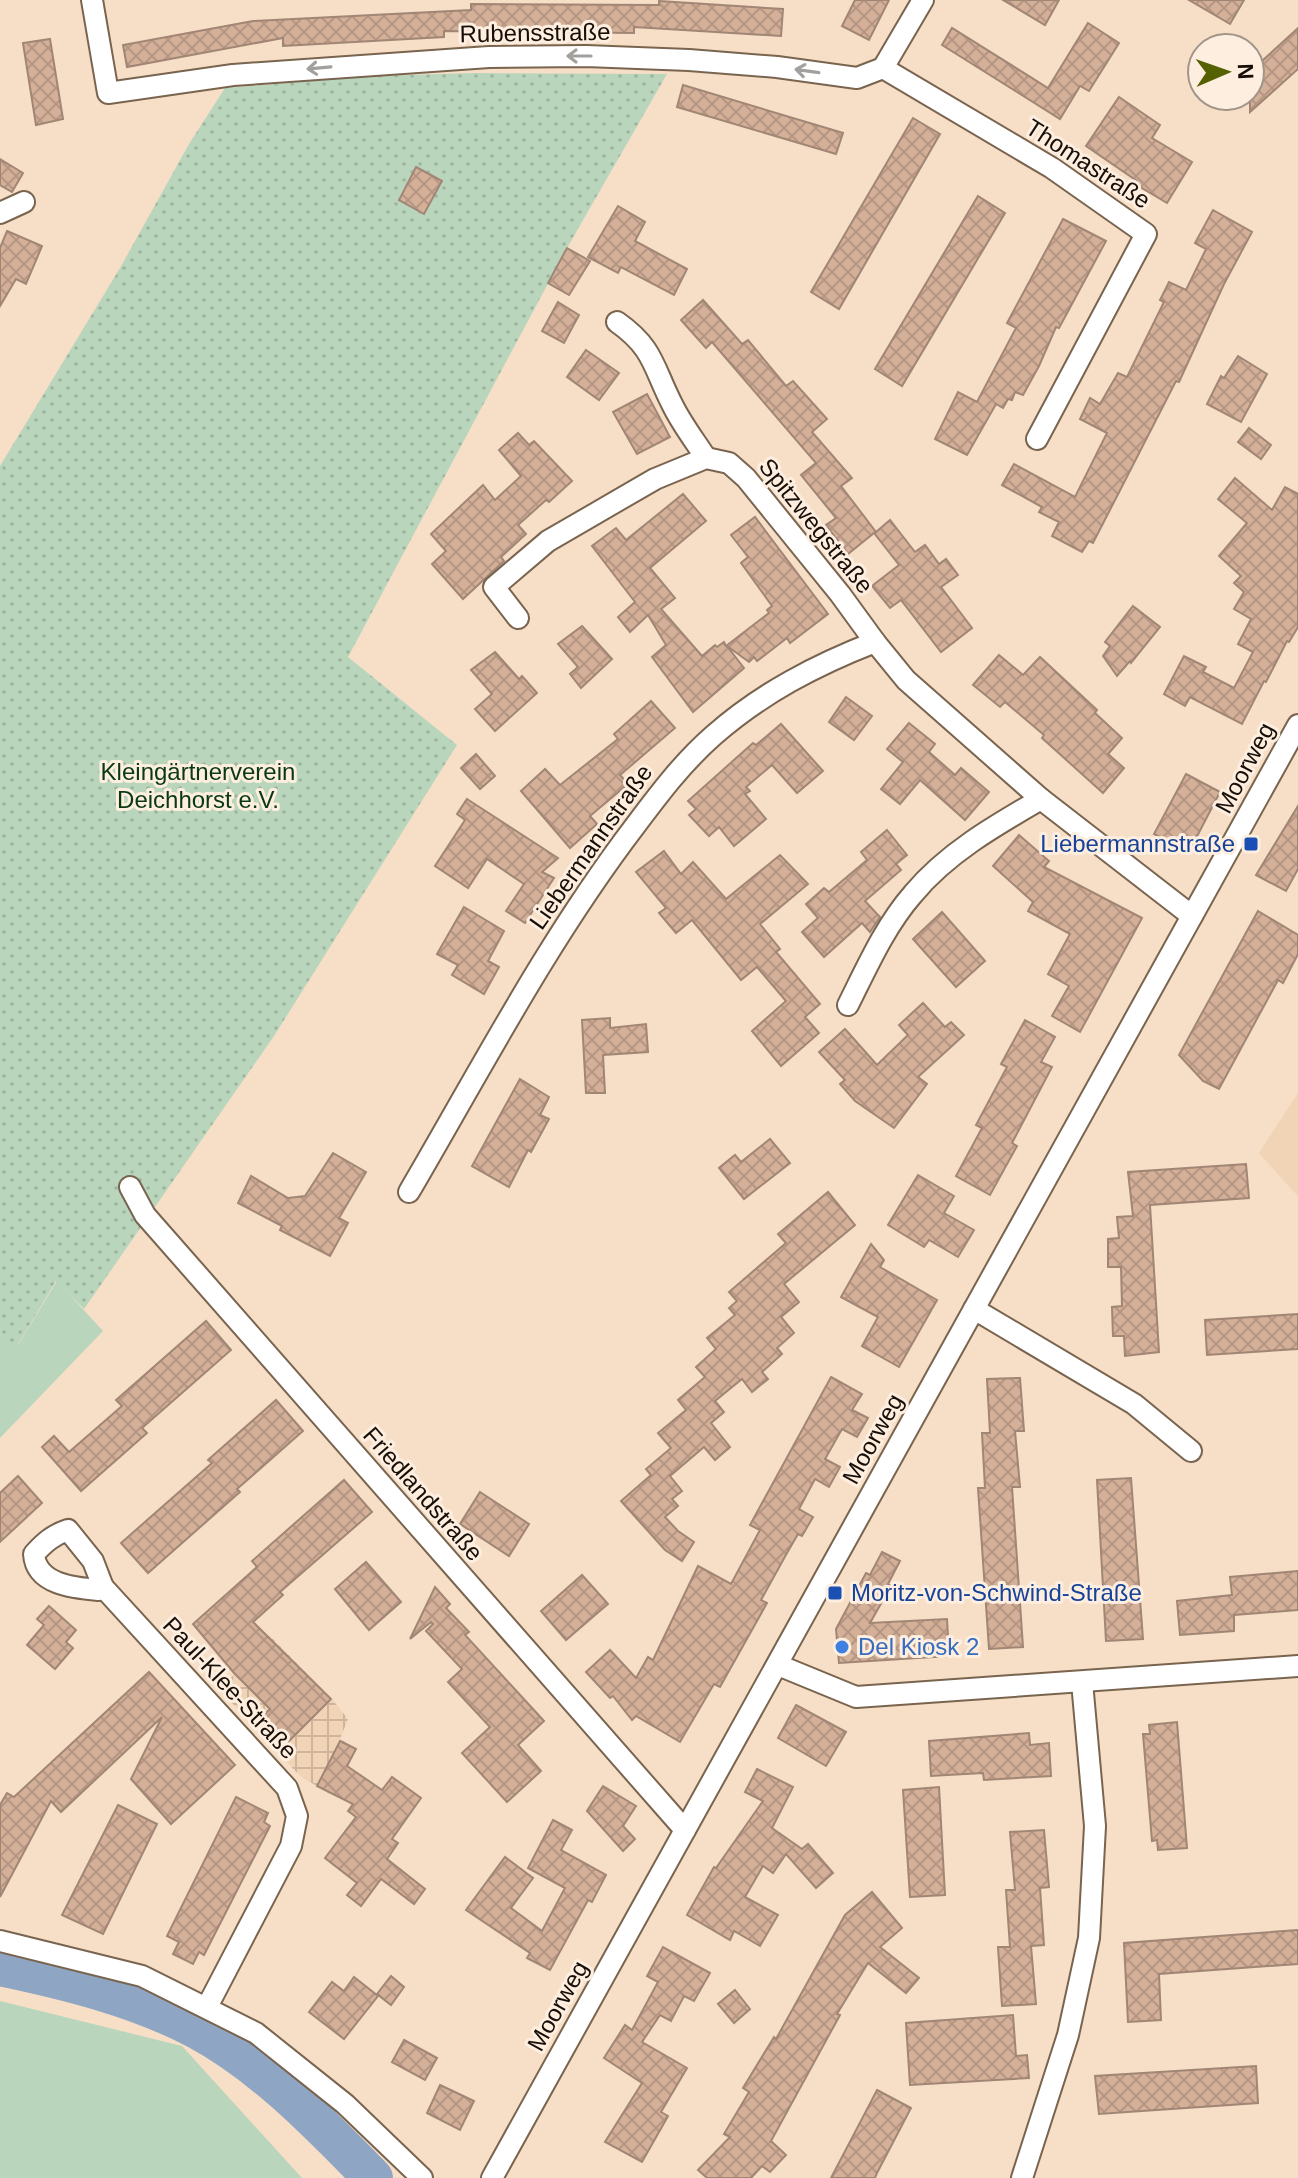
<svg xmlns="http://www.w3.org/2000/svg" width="1298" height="2178" font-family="Arial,sans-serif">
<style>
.built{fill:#f1d3b5}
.industrial{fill:url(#industrial-grid)}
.park{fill:#b9d6bc}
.garden{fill:url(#garden-dots)}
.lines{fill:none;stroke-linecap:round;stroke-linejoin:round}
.river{stroke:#8ea6c4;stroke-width:40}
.building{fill:url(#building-cross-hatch);stroke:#a18675;stroke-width:2}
.minor-casing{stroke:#79644f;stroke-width:24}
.minor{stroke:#fff;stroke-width:20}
.oneway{stroke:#a29f9c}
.transit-dot{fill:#1a4fb4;stroke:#fdeedf;stroke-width:3}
.shop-dot{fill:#3f7fe0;stroke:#fdeedf;stroke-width:3}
.labels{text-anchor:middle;stroke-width:6;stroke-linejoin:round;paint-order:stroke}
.street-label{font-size:24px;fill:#170e07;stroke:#fdeedf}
.park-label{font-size:24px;fill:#073913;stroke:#fdeedf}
.transit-label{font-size:24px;fill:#164399;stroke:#fdeedf;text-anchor:end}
.shop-label{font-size:24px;fill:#366cbe;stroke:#fdeedf;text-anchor:start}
</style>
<defs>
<pattern id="industrial-grid" width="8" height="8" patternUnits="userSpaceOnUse" patternTransform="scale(2)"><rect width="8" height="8" fill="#f1d3b5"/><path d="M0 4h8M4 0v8" fill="none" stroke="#ceb49a"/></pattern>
<pattern id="garden-dots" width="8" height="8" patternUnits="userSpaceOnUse" patternTransform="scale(2)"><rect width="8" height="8" fill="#b9d6bc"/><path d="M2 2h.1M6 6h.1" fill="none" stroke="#9eb6a0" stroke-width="1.8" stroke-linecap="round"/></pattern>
<pattern id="building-cross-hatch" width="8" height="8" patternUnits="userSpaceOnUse" patternTransform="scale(2)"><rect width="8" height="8" fill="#d4b099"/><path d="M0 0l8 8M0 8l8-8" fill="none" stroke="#b59682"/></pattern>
</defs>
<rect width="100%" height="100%" fill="#f7dec7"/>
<polygon class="built" points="1298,1093 1298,1196 1259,1153"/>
<polygon class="industrial" points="269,1635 332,1699 348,1719 340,1739 357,1748 333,1796 300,1776 220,1690"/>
<g class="park">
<polygon points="57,1281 103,1331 0,1438 0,1335 18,1345"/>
<polygon points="0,2001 182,2046 302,2178 0,2178"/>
</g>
<polygon class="garden" points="473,73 667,74 567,248 348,657 457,745 274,1036 84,1309 56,1281 17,1346 0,1335 0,466 120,268 189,144 225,88 374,76"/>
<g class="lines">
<path class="river" d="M0 1966C67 1980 136 1997 197 2029 264 2065 320 2124 373 2178"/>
</g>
<g class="building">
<polygon points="855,0 889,0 869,40 842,26"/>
<polygon points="1003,0 1059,0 1045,25"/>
<polygon points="1189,0 1244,0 1230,24"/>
<polygon points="659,1 783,9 781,36 634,27 634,33 444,31 444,37 283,46 283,38 127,67 123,45 253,21 471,10 471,4 659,5"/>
<polygon points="1088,23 1119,43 1089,91 1080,86 1060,119 942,45 952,28 1048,88"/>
<polygon points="1298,28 1298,69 1250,112 1250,72"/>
<polygon points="50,39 63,119 36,125 23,43"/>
<polygon points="683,85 843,133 836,154 677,107"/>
<polygon points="1119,97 1160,125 1152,138 1192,162 1167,203 1135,184 1137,181 1086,146"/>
<polygon points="913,118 940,134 839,309 811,292"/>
<polygon points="0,159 23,173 12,192 0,185"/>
<polygon points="416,167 442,181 424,214 399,200"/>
<polygon points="978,196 1005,213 902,386 875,369"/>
<polygon points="618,206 645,222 635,241 687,269 674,295 621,267 618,273 588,257"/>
<polygon points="1213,210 1252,232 1224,284 1179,382 1176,381 1093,543 1089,541 1082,552 1052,536 1059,522 1039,512 1042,507 1002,485 1014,464 1075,497 1107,433 1080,419 1090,398 1100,404 1118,373 1127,377 1164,302 1160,300 1169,282 1186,290 1206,249 1195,243"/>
<polygon points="1063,219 1106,241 1059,328 1056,327 1039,366 1023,395 1015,392 1012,400 1008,399 1003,408 996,404 967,455 935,439 958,392 977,402 1016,328 1007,323"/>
<polygon points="7,231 42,246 26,284 16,279 0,306 0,248"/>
<polygon points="567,248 590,261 569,295 548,283"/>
<polygon points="703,300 742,344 748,340 786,386 793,381 827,419 812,432 852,478 841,486 876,532 890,520 915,552 925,545 939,564 946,559 958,575 941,587 972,628 941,652 901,600 890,608 872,586 899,565 874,533 848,554 826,525 836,518 801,475 816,463 712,342 706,348 681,320"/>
<polygon points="558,302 579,315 564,343 542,331"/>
<polygon points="586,350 619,373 599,400 567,377"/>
<polygon points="1238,356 1267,374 1241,422 1207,404 1221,376 1224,378"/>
<polygon points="647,394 670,437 637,454 613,412"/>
<polygon points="1249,428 1271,445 1261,459 1238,442"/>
<polygon points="518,433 529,445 534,441 572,481 549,502 546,500 518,525 526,534 501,557 504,561 463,599 432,564 446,551 431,534 483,485 495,500 521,476 499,450"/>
<polygon points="1235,478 1272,510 1285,487 1298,494 1298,627 1289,642 1287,641 1266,682 1264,681 1242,724 1190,697 1185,706 1164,694 1184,656 1206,667 1203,672 1234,688 1253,652 1238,644 1251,619 1234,609 1244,592 1234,583 1241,576 1219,556 1247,523 1218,499"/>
<polygon points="683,494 706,521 650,568 675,598 661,609 702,656 715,645 717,647 724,642 726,646 769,613 767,610 772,606 741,563 748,557 731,535 755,517 828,614 790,643 787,638 757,661 754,657 749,662 727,646 744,668 693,712 652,657 666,645 648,615 630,632 618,617 635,602 592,546 616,528 626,540"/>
<polygon points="1133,606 1160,627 1131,663 1130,661 1117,676 1103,656 1110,646 1105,642"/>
<polygon points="582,626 612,659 581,688 570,674 578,667 558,644"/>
<polygon points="495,652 519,679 522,676 537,693 495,731 475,709 492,694 471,670"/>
<polygon points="999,655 1023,675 1040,657 1097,710 1095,713 1122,738 1108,754 1124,768 1103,793 1042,738 1044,735 1005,702 1000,707 973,685"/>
<polygon points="846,697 872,716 854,740 829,722"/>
<polygon points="651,701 675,728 620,775 628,784 590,816 597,824 570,848 521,791 545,769 560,785 618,739 614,734"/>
<polygon points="909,723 935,744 929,752 955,775 961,768 989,792 965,820 920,780 900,804 881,789 903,762 887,749"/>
<polygon points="781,724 823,771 797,793 772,765 746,787 750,791 745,794 766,819 734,846 719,827 709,836 689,815 696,809 688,801 753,743 756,745"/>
<polygon points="476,754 495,776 480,789 461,768"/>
<polygon points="1186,774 1220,792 1189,852 1154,834"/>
<polygon points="467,799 558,858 542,872 554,878 525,923 506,911 524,884 487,859 468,888 435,866 465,820 457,814"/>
<polygon points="1298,806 1298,869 1286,891 1256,875"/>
<polygon points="887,830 907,855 896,864 901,870 865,901 880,917 870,932 862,923 824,957 802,932 818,918 806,904 824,888 829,892 867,860 861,852"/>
<polygon points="1019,835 1049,861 1044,867 1142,918 1080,1032 1052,1016 1069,986 1048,974 1070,934 1028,911 1033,902 993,866"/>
<polygon points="664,851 681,874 693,862 726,899 780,855 808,884 760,924 780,949 776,952 820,1004 805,1017 819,1033 781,1066 752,1031 786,1001 757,967 741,980 692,920 676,933 659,913 666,908 636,872"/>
<polygon points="464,907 504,931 488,961 499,967 484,994 452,975 458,965 437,954"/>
<polygon points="1258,911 1298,935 1298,954 1283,983 1278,980 1219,1089 1203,1081 1179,1055"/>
<polygon points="942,912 985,961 956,987 913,939"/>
<polygon points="923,1003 945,1027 951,1022 964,1035 918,1077 927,1084 894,1128 855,1101 840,1084 845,1080 819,1052 845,1029 877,1065 908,1035 899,1025"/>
<polygon points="610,1018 610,1028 646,1024 648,1052 603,1055 605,1093 586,1093 582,1020"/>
<polygon points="1025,1020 1055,1037 1041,1062 1052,1067 1012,1143 1017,1146 990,1195 956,1176 982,1128 976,1125 1007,1067 1001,1064"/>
<polygon points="520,1079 549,1097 540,1115 549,1119 531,1152 528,1150 509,1187 472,1166"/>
<polygon points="770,1139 790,1163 744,1199 719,1168 735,1155 741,1162"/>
<polygon points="333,1153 366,1172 339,1218 348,1223 330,1256 280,1230 282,1226 238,1203 251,1176 288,1198 305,1196"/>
<polygon points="1246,1164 1249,1198 1150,1205 1159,1352 1125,1356 1124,1336 1113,1336 1112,1307 1122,1306 1121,1267 1108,1267 1108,1239 1119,1238 1117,1217 1133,1216 1128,1172"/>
<polygon points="918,1175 954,1196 944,1213 974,1230 958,1257 929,1240 924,1247 888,1225"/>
<polygon points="828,1192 855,1225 784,1284 799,1302 781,1317 794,1333 777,1348 782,1354 762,1372 768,1379 752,1392 742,1379 715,1401 724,1412 711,1423 730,1447 715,1460 704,1447 670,1476 682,1491 672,1499 678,1506 665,1517 678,1531 694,1542 682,1561 665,1550 621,1501 651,1475 646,1469 671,1448 658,1433 686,1410 678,1400 705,1377 696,1367 716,1349 707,1338 735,1315 729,1308 737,1301 729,1292 786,1243 778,1234"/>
<polygon points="871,1244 884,1260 880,1267 937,1300 899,1367 862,1346 878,1317 841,1297"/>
<polygon points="1298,1314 1298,1349 1207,1355 1205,1320"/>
<polygon points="206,1321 231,1350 142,1428 147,1433 81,1491 42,1447 54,1436 69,1452 122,1406 116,1400"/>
<polygon points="831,1377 862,1394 852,1410 868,1418 857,1437 842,1429 825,1459 840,1467 829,1487 815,1479 799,1509 813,1517 802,1536 798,1534 787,1553 761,1600 767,1603 720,1687 714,1684 680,1742 636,1716 632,1720 613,1696 610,1698 586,1672 610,1650 636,1678 648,1657 653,1660 698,1566 731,1584 760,1530 750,1525"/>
<polygon points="1020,1378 1024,1431 1015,1431 1020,1487 1012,1487 1023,1647 989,1649 978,1488 985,1488 982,1433 990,1433 987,1379"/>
<polygon points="276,1400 303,1431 237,1489 240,1492 148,1573 121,1543 212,1463 208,1460"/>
<polygon points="18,1476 42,1503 0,1542 0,1493"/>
<polygon points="1131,1478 1143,1639 1106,1641 1097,1480"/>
<polygon points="344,1480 372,1512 280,1592 283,1595 253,1622 331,1699 282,1748 256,1723 270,1709 234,1673 193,1624 257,1567 252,1561"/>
<polygon points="480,1492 529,1524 509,1556 460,1524"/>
<polygon points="882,1552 900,1561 888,1584 891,1586 870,1623 947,1619 949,1656 839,1663 836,1629 866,1573 870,1575"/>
<polygon points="366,1562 401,1602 369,1630 335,1589"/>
<polygon points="1298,1571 1298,1610 1234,1615 1234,1631 1180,1635 1177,1601 1232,1595 1230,1577"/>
<polygon points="582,1575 608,1604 566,1640 541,1611"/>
<polygon points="435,1587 450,1604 446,1608 469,1632 465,1635 544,1721 518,1745 541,1771 507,1802 462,1753 490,1727 448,1682 462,1669 426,1631 433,1624 431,1622 410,1639"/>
<polygon points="49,1606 76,1630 66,1642 73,1648 55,1669 27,1645 44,1625 37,1619"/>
<polygon points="149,1672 235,1765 171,1824 131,1779 162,1717 61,1812 51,1801 0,1897 0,1805 7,1793 14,1797"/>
<polygon points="796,1705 846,1732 826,1766 778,1738"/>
<polygon points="1177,1722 1187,1848 1158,1850 1157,1840 1152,1841 1143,1734 1150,1734 1149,1725"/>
<polygon points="1029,1733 1030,1745 1049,1743 1051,1776 984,1780 983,1773 931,1776 929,1741"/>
<polygon points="340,1741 356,1749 347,1766 382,1790 392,1777 421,1798 392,1839 398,1843 387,1859 425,1889 414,1904 381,1879 361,1906 347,1895 357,1883 325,1858 356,1817 348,1811 353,1804 317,1786"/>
<polygon points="757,1769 793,1787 772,1828 802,1849 808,1844 833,1873 816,1888 786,1854 773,1873 763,1866 745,1897 778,1915 760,1946 734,1931 730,1940 687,1915 714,1867 716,1868 763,1801 745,1792"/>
<polygon points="603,1786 636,1806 623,1826 635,1839 623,1851 587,1811"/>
<polygon points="939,1787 945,1895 910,1897 903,1790"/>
<polygon points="236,1797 268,1813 264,1822 270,1826 204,1955 199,1952 193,1964 173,1954 179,1942 167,1936"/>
<polygon points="118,1805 157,1824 103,1934 62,1915"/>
<polygon points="553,1820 572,1830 561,1850 606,1875 592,1902 588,1900 550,1970 527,1958 530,1953 466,1910 505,1857 533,1878 511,1908 542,1931 565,1888 528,1868"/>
<polygon points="1044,1830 1049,1887 1040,1888 1044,1945 1031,1946 1036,2004 1002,2006 998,1947 1010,1947 1006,1890 1015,1890 1010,1832"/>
<polygon points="872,1892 902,1928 880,1947 919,1978 906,1993 868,1963 837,2014 840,2015 771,2141 786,2155 770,2172 762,2166 751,2178 707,2178 698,2170 730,2137 724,2134 749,2092 743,2088 774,2037 776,2039 845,1915"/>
<polygon points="1298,1930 1298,1964 1159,1974 1161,2020 1128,2022 1124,1943"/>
<polygon points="663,1947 710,1973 694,2001 684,1996 671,2021 660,2015 642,2042 687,2068 661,2112 668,2116 642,2162 605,2142 642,2083 604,2058 625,2025 632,2030 658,1982 647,1976"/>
<polygon points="391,1976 404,1987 391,2005 377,1994"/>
<polygon points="354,1977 378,1996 344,2039 309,2012 332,1982 344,1991"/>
<polygon points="735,1990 750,2009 734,2023 718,2004"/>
<polygon points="1013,2015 1016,2056 1027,2055 1029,2078 910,2085 906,2023"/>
<polygon points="404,2040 437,2058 425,2080 392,2062"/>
<polygon points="1256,2066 1258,2103 1099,2114 1095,2076"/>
<polygon points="440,2085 474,2101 460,2130 427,2113"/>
<polygon points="877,2090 911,2108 877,2173 875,2178 831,2178"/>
</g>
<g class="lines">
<defs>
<g id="minor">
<polyline points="92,0 108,93 233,75 489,57 586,56 689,60 777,67 857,78 883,68 923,0"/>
<polyline points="883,68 1052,168 1146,234 1037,439"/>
<polyline points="0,213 24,202"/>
<path d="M617 322C654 348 653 367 672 404 681 423 695 441 706 458"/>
<polyline points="518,618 494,587 548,541 655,479 706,458 729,463 746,478 840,594 875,642"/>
<path d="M848 1005C867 967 885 926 913 894 947 853 996 825 1041 799"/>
<polyline points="130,1187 145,1215 685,1830"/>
<path d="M409 1192C481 1069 548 940 635 826 659 794 683 762 714 735 762 693 816 665 875 642L906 680 1041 799 1192 916"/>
<polyline points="974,1309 1134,1404 1191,1451"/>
<path d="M68 1530 93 1561 103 1587 99 1590C75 1588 36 1585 34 1554 45 1542 53 1535 68 1530Z"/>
<polyline points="103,1587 287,1788 297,1816 291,1846 207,2007"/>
<polyline points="778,1665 856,1697 1298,1666"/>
<polyline points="0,1941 142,1976 256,2033 345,2104 422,2178"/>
<polyline points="492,2178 1298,725"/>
<polyline points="1022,2178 1068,2035 1089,1938 1095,1826 1082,1682"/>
</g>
</defs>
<use href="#minor" class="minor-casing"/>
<use href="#minor" class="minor"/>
</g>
<defs><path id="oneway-shaft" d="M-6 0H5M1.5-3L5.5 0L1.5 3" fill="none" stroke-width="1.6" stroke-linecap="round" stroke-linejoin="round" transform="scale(2)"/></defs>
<g class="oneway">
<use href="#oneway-shaft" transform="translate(579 56) rotate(-180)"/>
<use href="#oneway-shaft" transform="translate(319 68) rotate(175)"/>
<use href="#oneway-shaft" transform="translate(807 71) rotate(-172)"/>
</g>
<g class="transit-dot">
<rect x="1243" y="836" width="16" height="16" rx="4"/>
<rect x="827" y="1585" width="16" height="16" rx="4"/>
</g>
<circle class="shop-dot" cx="842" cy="1647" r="8"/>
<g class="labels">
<g class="street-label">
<text transform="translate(535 33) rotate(-1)" y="8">Rubensstraße</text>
<text transform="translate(1088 164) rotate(33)" y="8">Thomastraße</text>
<text transform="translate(816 526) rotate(51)" y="8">Spitzwegstraße</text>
<text transform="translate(1245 768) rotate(-62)" y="8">Moorweg</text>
<text transform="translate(591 847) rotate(-55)" y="8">Liebermannstraße</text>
<text transform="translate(873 1439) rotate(-61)" y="8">Moorweg</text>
<text transform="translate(423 1494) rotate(49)" y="8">Friedlandstraße</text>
<text transform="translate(230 1688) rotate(47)" y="8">Paul-Klee-Straße</text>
<text transform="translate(558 2006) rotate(-61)" y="8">Moorweg</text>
</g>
<g class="park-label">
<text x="198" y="780">Kleingärtnerverein<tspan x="198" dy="28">Deichhorst e.V.</tspan></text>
</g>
<g class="transit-label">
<text x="1235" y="852">Liebermannstraße</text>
<text x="851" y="1601" text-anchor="start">Moritz-von-Schwind-Straße</text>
</g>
<g class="shop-label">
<text x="858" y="1655">Del Kiosk 2</text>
</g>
</g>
<g transform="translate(1226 72) rotate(88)"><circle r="38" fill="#fdeedf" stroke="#a19489" stroke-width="2"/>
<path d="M0-6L14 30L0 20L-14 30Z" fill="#556100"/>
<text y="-12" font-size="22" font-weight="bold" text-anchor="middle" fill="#170e07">N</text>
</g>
</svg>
